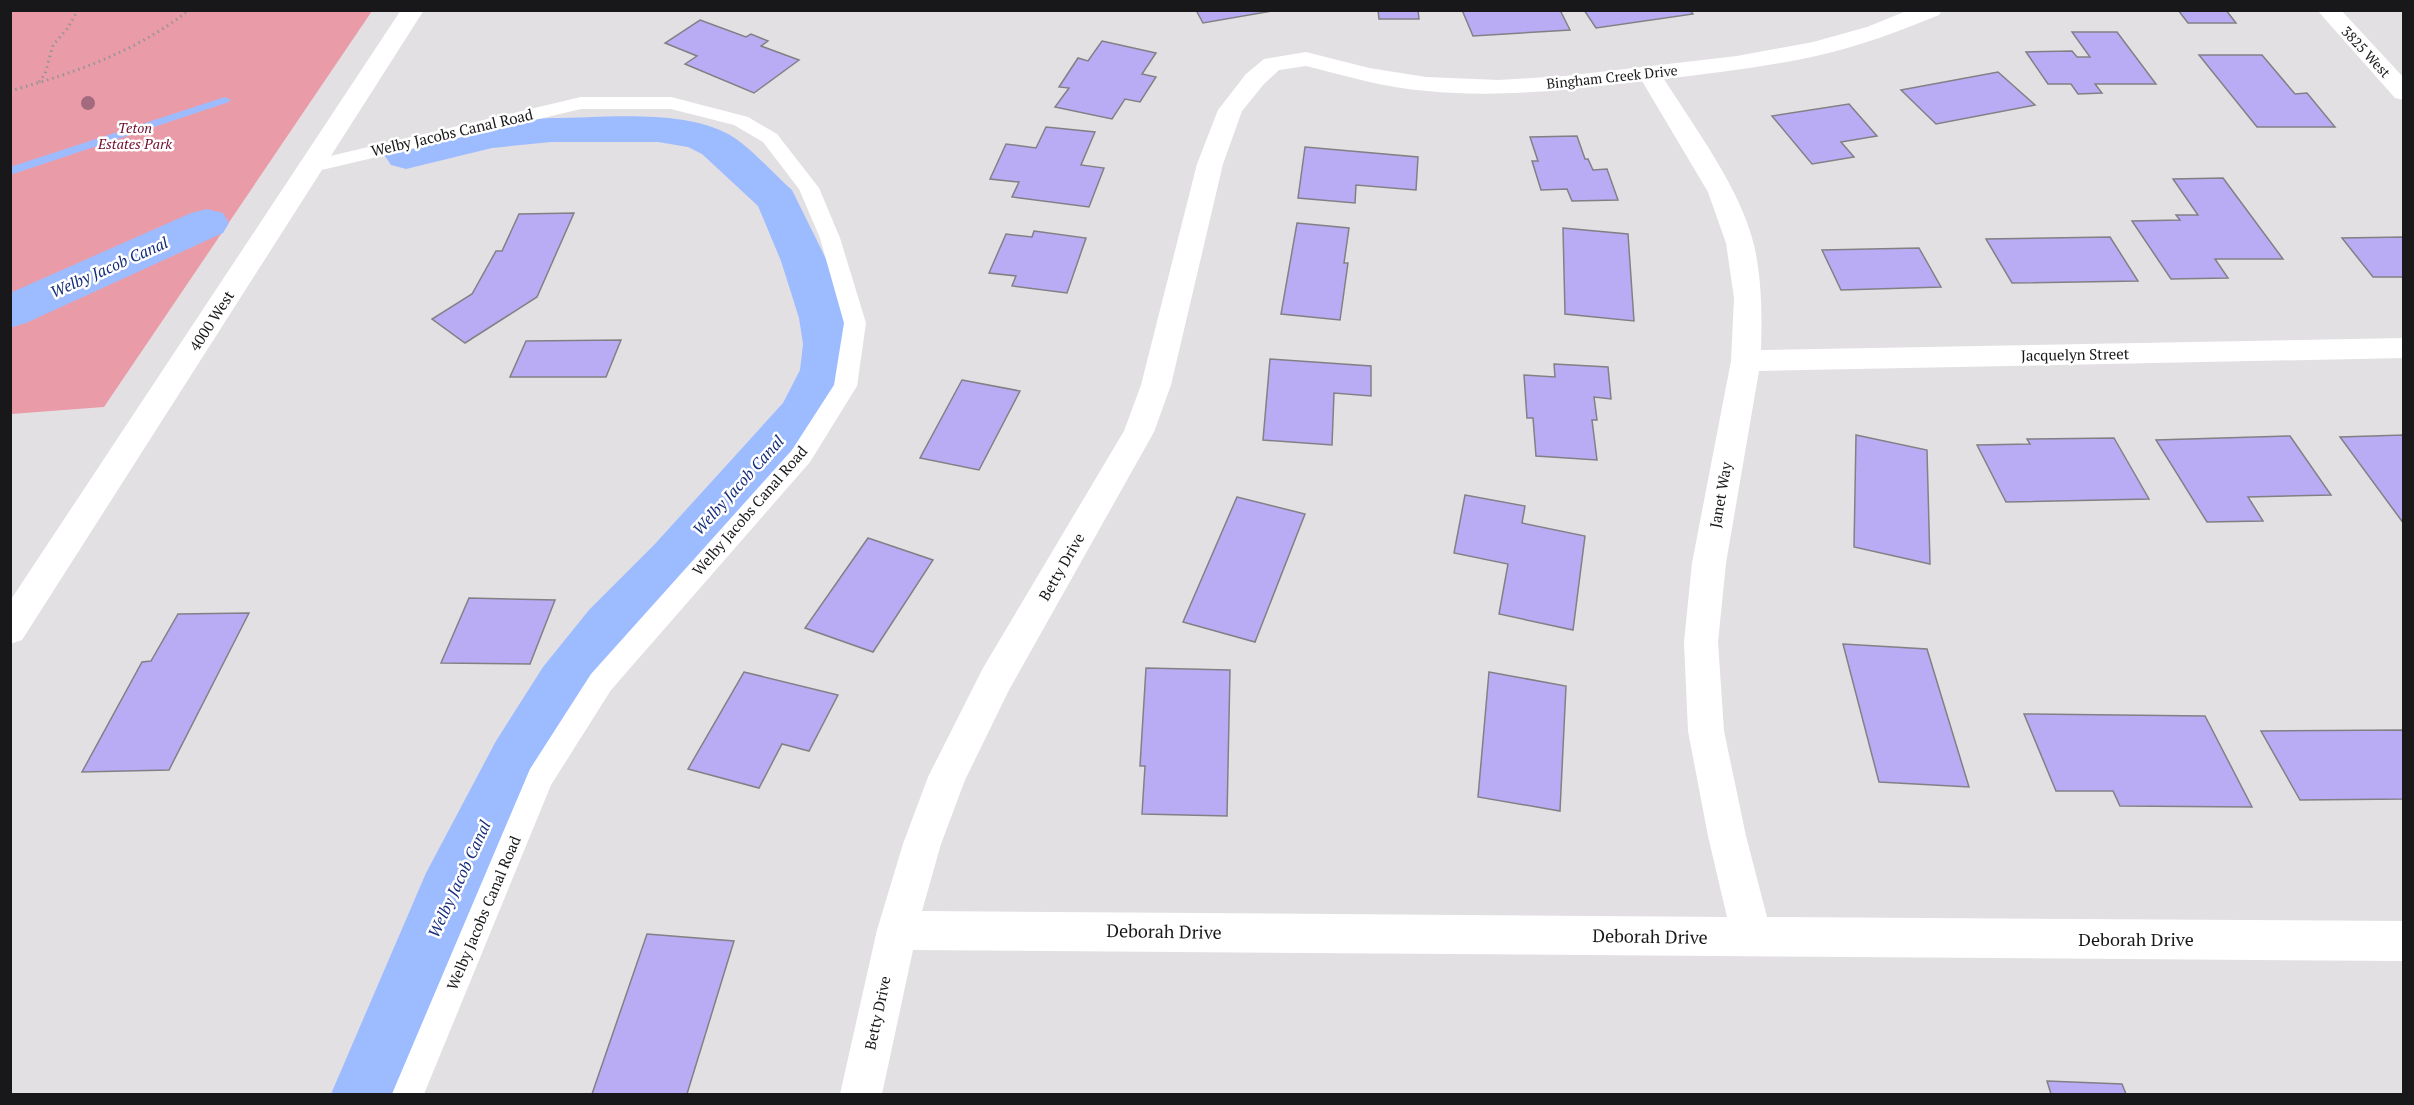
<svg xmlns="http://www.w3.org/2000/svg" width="2414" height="1105" font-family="'PT Serif',serif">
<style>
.green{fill:#e99ca7}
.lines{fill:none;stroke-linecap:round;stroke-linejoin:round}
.stream{fill:#9dbbff;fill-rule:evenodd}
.canal{fill:#9dbbff;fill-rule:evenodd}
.building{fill:#b9acf4;stroke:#818185;stroke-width:1.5}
.path{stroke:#969497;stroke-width:3;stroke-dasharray:1.5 4;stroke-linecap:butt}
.service{fill:#fff;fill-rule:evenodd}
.minor{fill:#fff;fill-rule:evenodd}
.secondary{fill:#fff;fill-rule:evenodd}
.tree{fill:#a46b7f}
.labels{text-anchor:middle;stroke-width:5;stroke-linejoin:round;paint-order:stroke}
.far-street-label{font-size:14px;fill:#181719;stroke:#fff}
.far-park-label{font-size:14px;font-style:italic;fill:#700c2c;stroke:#fff}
.street-label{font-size:15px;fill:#181719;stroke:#fff}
.water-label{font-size:16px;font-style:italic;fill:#172f7b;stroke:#fff}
.near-street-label{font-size:18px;fill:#181719;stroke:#fff}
</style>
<rect width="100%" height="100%" fill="#e3e0e4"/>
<polygon class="green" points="11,10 372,11 104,407 11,414"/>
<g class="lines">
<polygon class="stream" points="225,97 231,100 229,102 10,175 10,167"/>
<g class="canal">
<path d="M551 118C604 118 682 108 730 135 749 146 774 174 792 190L827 261 845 318 851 344 848 370 820 427 692 575 629 644 585 703 538 779 476 908 401 1094H331L426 873 496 741 543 667 589 610 654 545 783 403 800 370 803 344 799 318 781 261 758 206 702 154 688 147 658 142H551L492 148 406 169 391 165 385 156 391 147 492 122Z"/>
<polygon points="207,209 223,213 229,223 223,233 26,323 10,328 10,293 191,213"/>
</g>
</g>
<g class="building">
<polygon points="1196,10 1278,10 1203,23"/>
<polygon points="1378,10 1418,10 1419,19 1379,19"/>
<polygon points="1462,10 1560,10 1570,30 1473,36"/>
<polygon points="1584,10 1690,10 1693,14 1596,28"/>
<polygon points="2178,10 2226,10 2236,23 2188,23"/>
<polygon points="700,20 746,37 751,34 768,41 761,46 799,60 754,93 685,64 697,56 665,43"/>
<polygon points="2072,32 2117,32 2156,84 2095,84 2102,93 2078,94 2071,84 2048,84 2026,52 2072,51 2077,57 2090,57"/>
<polygon points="1102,41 1156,53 1142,74 1156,77 1140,102 1125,99 1112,119 1055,107 1069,88 1059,87 1078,58 1088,61"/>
<polygon points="2199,55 2262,55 2295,94 2307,93 2335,127 2257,127"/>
<polygon points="1998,72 2035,105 1936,124 1901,90"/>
<polygon points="1849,104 1877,136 1841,142 1854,157 1812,164 1772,116"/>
<polygon points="1046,127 1095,132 1081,165 1104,168 1089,207 1012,197 1019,182 990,179 1006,144 1036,148"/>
<polygon points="1577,136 1585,159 1588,159 1593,170 1607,169 1618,200 1572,201 1567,189 1541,190 1532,161 1538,161 1530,137"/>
<polygon points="1305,147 1418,157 1416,190 1356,185 1355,203 1298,198"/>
<polygon points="2223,178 2283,259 2215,259 2228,278 2171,279 2132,221 2180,220 2176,215 2198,215 2173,179"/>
<polygon points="574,213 537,297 465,343 432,319 472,294 496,251 502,251 519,214"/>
<polygon points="1297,223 1349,228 1344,263 1348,263 1340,320 1281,314"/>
<polygon points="1563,228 1628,234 1634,321 1565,314"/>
<polygon points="1034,231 1086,238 1067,293 1012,286 1016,276 989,273 1006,234 1032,237"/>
<polygon points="2110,237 2138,281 2012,283 1986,239"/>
<polygon points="2404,237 2404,277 2373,277 2342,238"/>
<polygon points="1919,248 1941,287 1841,290 1822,250"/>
<polygon points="621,340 606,377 510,377 526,341"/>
<polygon points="1270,359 1371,366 1371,396 1334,393 1332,445 1263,440"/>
<polygon points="1554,364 1608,367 1611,399 1594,397 1597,420 1592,420 1597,460 1536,456 1533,418 1527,418 1524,375 1555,377"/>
<polygon points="962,380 1020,391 979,470 920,458"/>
<polygon points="1856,435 1927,450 1930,564 1854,547"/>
<polygon points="2404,435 2404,524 2340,437"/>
<polygon points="2290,436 2331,495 2248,497 2263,521 2207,522 2156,440"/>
<polygon points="2114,438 2149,499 2006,502 1977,445 2030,444 2027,439"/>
<polygon points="1465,495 1525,506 1522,523 1585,536 1573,630 1499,614 1508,564 1454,553"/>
<polygon points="1237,497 1305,514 1255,642 1183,622"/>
<polygon points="868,538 933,560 873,652 805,628"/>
<polygon points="469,598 555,600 530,664 441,663"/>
<polygon points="249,613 169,770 82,772 142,662 151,661 178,614"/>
<polygon points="1843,644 1927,649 1969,787 1879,782"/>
<polygon points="1146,668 1230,670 1227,816 1142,814 1145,766 1140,766"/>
<polygon points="744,672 838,695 809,751 782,744 759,788 688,769"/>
<polygon points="1489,672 1566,686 1560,811 1478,797"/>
<polygon points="2024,714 2205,716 2252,807 2120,806 2113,791 2056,791"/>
<polygon points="2404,730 2404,799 2300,800 2261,731"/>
<polygon points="647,934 734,941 687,1094 592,1094"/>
<polygon points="2047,1081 2122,1084 2126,1094 2051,1094"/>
</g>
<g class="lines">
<g class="path">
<polyline points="39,82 45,74 53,45 67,29 78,10"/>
<path d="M10 91C74 73 136 52 189 10"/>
</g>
<polygon class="service" points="581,97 671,97 748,117 777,134 819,188 840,238 866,323 857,386 810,462 611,690 551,785 424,1094 392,1094 530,769 591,674 792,450 834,385 844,323 820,238 799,189 763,142 734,125 671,109 581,109 313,172 306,170 303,166 306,162 313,160"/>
<g class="minor">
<path d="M1909 10H1942L1939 15C1899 31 1858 47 1816 56 1766 67 1715 73 1664 79 1694 127 1741 189 1754 245 1762 280 1762 314 1761 350L2404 338V358L1759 371 1726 563 1718 642 1724 731 1746 836 1767 917 2404 921V961L913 950 882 1094H840L877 930 903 844 928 777 983 668 1124 431 1141 385 1197 164 1218 110 1246 74 1264 59 1306 52 1369 68 1426 77 1499 80 1565 76 1737 56 1813 42 1867 27ZM1306 66C1346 76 1386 88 1427 91 1499 98 1570 90 1642 81L1708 192 1726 243 1734 298 1731 361 1692 563 1684 642 1688 731 1708 836 1727 917 922 911 941 844 965 780 1009 690 1154 432 1171 385 1223 164 1242 111 1264 84 1279 70Z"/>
<polygon points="2317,10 2341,10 2404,78 2404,100 2395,98"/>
</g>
<polygon class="secondary" points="401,10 424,10 22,640 10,644 10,601"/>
</g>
<circle class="tree" cx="88" cy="103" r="7"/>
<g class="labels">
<g class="far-street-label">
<text transform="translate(2366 52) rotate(47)" y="5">3825 West</text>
<text transform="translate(1612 77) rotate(-6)" y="5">Bingham Creek Drive</text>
</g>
<g class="far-park-label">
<text x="135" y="133">Teton<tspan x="135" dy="16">Estates Park</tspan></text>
</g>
<g class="street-label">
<text transform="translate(452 133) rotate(-13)" y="5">Welby Jacobs Canal Road</text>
<text transform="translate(212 321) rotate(-57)" y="5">4000 West</text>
<text transform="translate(2075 355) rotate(-1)" y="5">Jacquelyn Street</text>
<text transform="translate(1721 495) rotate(-80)" y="5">Janet Way</text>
<text transform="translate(750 511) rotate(-49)" y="5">Welby Jacobs Canal Road</text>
<text transform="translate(1062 567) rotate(-60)" y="5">Betty Drive</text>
<text transform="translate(484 913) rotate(-67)" y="5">Welby Jacobs Canal Road</text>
<text transform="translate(878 1013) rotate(-78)" y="5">Betty Drive</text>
</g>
<g class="water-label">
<text transform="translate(109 267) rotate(-24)" y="6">Welby Jacob Canal</text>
<text transform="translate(738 485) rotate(-48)" y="6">Welby Jacob Canal</text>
<text transform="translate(459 879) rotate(-65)" y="6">Welby Jacob Canal</text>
</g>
<g class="near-street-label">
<text transform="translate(1164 932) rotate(1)" y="6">Deborah Drive</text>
<text transform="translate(1650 937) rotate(1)" y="6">Deborah Drive</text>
<text x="2136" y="946">Deborah Drive</text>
</g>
</g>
<rect width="2414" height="1105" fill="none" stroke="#181719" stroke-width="24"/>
</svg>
